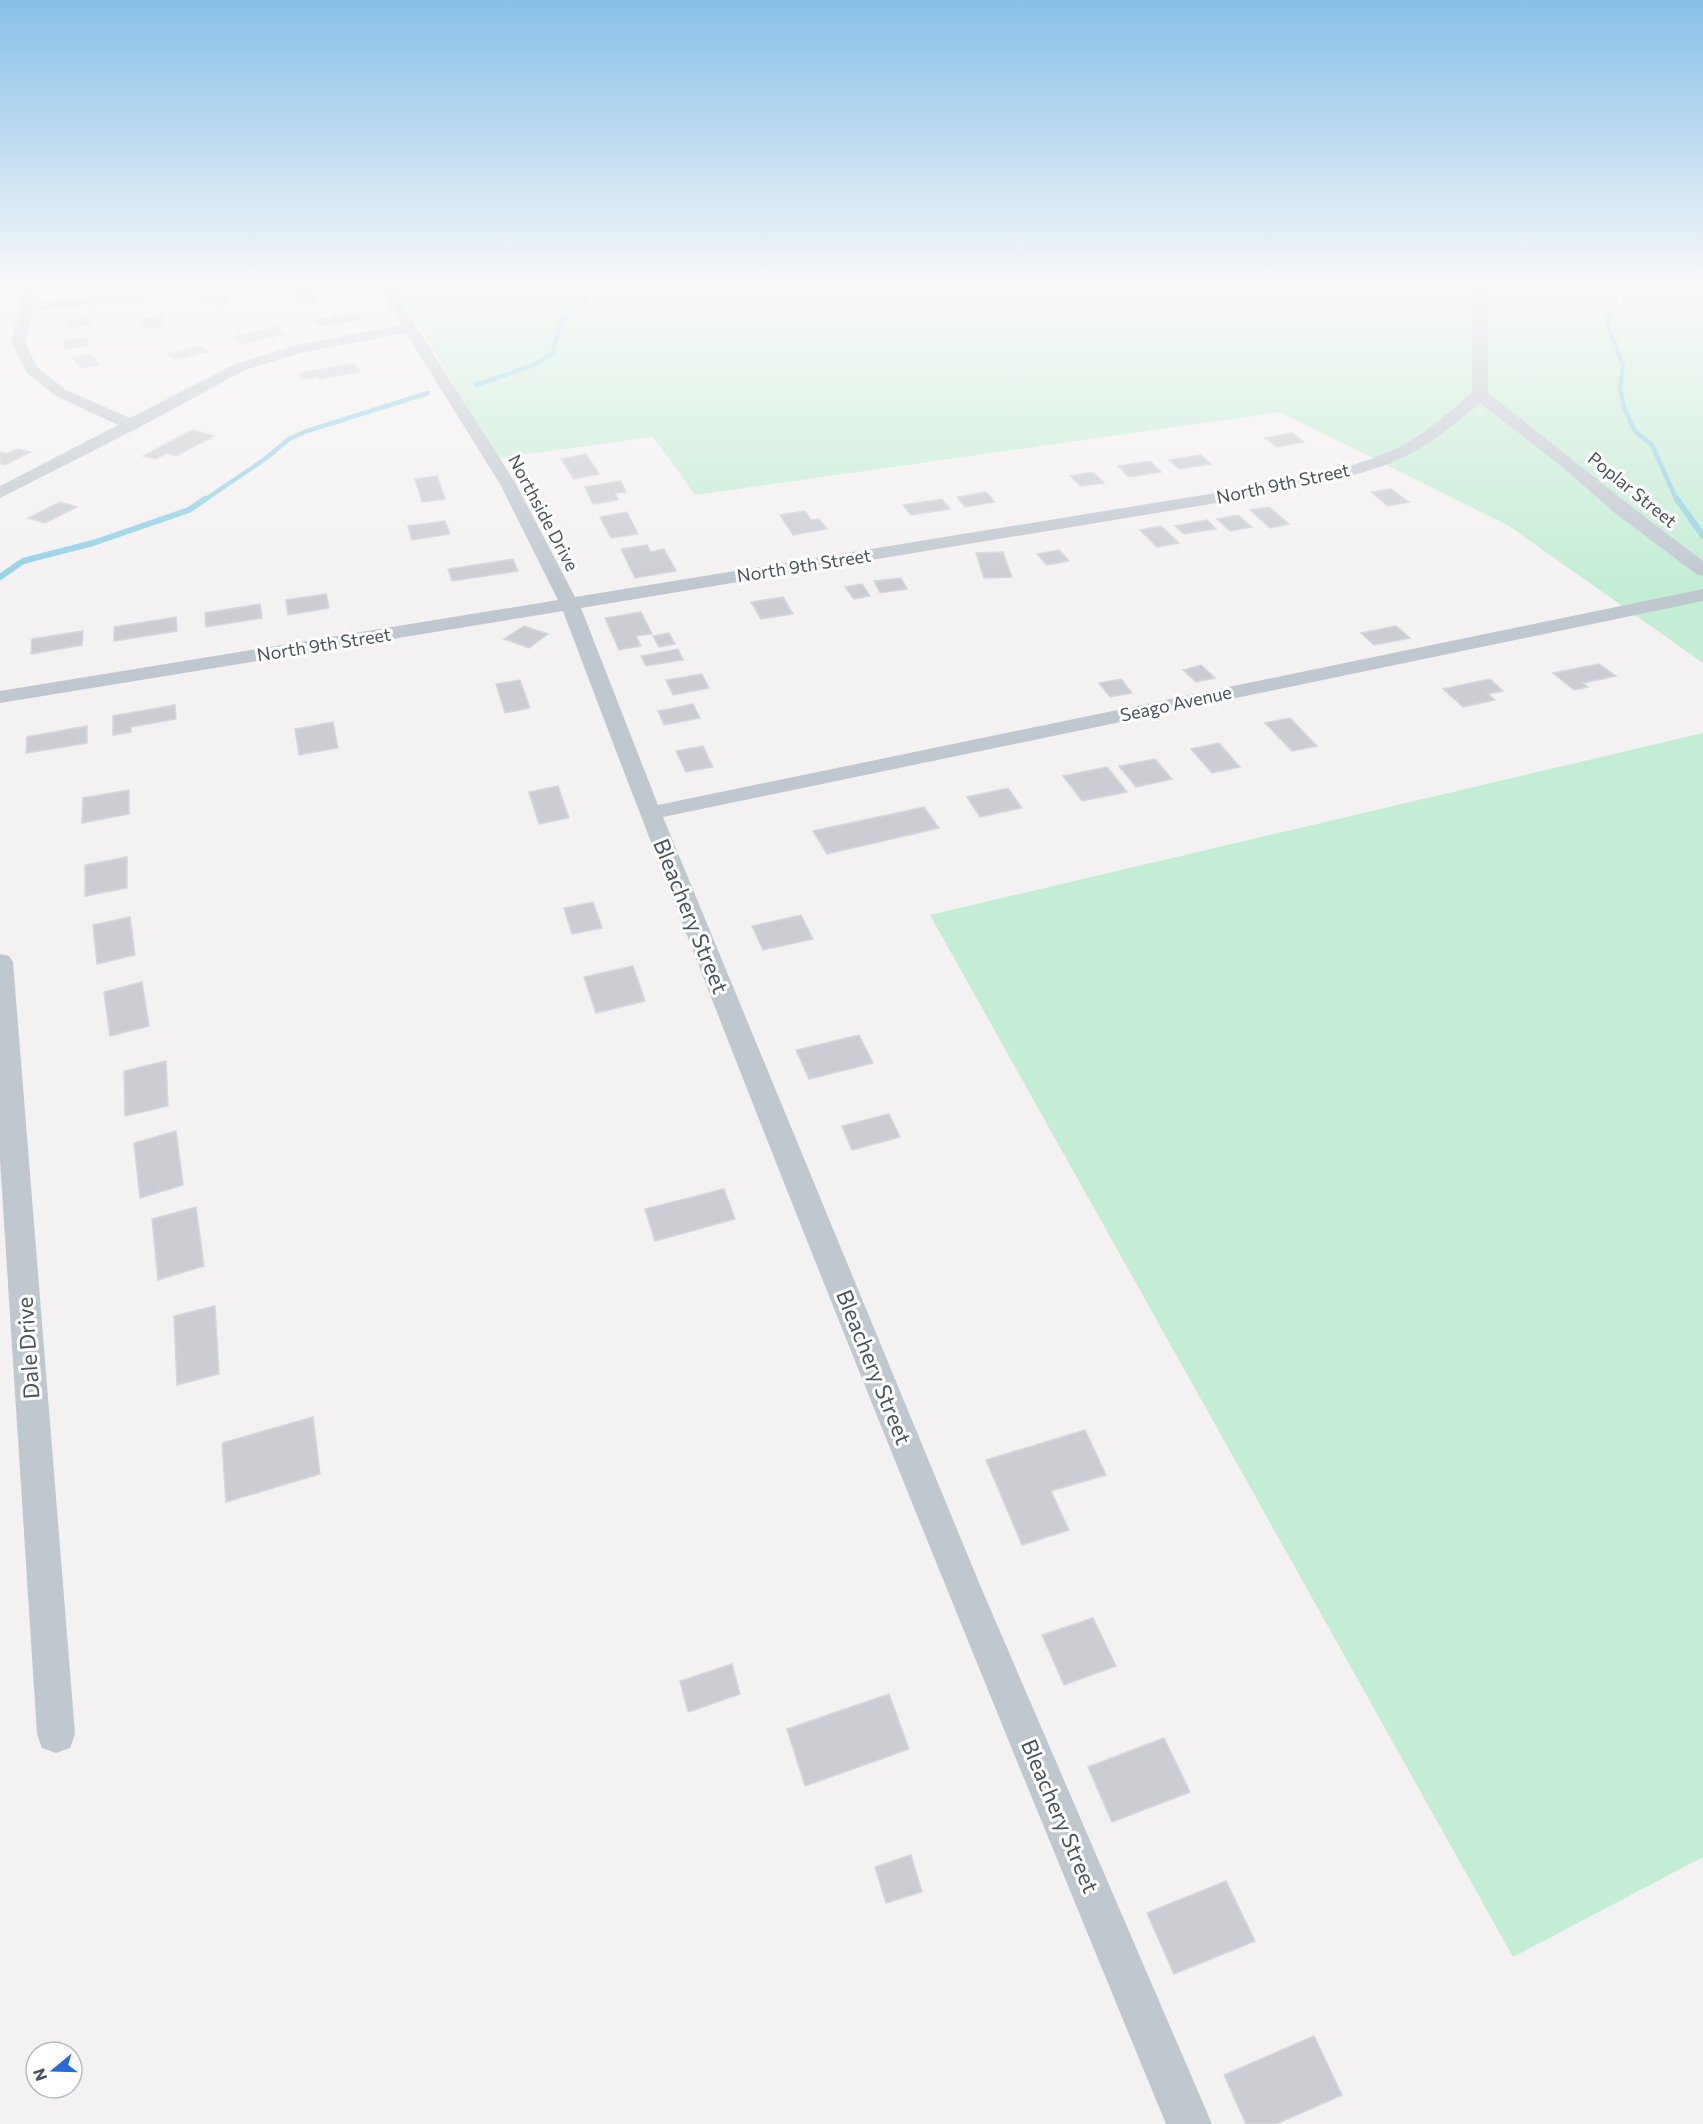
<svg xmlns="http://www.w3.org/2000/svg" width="1703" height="2124" font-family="Commissioner,sans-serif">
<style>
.green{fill:#c4edd5}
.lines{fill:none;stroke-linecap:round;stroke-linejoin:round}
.stream-far1{stroke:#94d2e7;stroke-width:4.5}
.stream{stroke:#94d2e7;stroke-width:6}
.building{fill:#cccdd3;stroke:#d6d7dc;stroke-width:1.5}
.minor{fill:#c0c8cf;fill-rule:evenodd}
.labels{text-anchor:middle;stroke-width:6;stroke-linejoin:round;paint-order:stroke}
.far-street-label{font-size:18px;fill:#4a545d;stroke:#fff}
.street-label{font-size:22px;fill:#4a545d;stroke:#fff}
</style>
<rect width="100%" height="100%" fill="#f3f1f1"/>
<g class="green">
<polygon points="396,287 1703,287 1703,663 1509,526 1280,412 695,495 653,437 498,458"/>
<polygon points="1703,733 1703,1857 1513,1957 930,915"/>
</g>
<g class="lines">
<g class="stream-far1">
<polyline points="1621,287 1607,324 1623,365 1620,388 1624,408 1635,431 1652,445 1677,501"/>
<path d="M476 385 534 365 553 353C557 321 571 304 598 287"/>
<polyline points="203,501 265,459 289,439 307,431 428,393"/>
</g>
<g class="stream">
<polyline points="1677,499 1703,536"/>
<polyline points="0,577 23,561 93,543 189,510 205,499"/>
</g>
</g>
<g class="building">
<polygon points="67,287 89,287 89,292 66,294"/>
<polygon points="313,289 316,302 297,305 293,291"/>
<polygon points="206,296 229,298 218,306 195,304"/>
<polygon points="356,313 360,320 319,326 315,320"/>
<polygon points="160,316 164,326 146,329 142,319"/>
<polygon points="92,318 91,325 66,328 66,321"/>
<polygon points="278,327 285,334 240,344 233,337"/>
<polygon points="87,338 87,346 64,349 65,340"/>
<polygon points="200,346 208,352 175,360 167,354"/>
<polygon points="91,354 99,365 81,368 73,358"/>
<polygon points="354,363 360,372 319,379 318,377 303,379 299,373"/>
<polygon points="192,430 214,436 176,456 167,453 156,459 143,456"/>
<polygon points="1292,433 1304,442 1277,447 1265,438"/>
<polygon points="18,449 31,452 5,465 0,464 0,452 7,454"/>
<polygon points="586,454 599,474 574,479 561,459"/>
<polygon points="1201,455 1211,464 1179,469 1169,460"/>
<polygon points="1150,461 1161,472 1129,477 1118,466"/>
<polygon points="1093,472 1104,483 1081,486 1070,476"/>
<polygon points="437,476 445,499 422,502 415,479"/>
<polygon points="621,481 626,492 615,493 618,500 593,504 585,487"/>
<polygon points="1391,489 1409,502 1388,506 1371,492"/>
<polygon points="986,492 995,502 965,507 957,497"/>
<polygon points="942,499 950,509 911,515 903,505"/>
<polygon points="60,502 77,507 45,523 28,518"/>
<polygon points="1269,507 1289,524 1270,528 1250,510"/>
<polygon points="805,511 811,520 819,519 827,529 793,535 780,515"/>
<polygon points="627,512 638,534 611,538 600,517"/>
<polygon points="1238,515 1252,527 1230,531 1217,519"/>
<polygon points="1207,520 1216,529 1184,534 1175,526"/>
<polygon points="445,521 450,534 412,540 408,526"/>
<polygon points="1161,526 1179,543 1157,547 1140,530"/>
<polygon points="647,545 651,552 664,549 676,571 635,578 621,549"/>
<polygon points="1059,550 1069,561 1047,565 1037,554"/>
<polygon points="1003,552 1012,577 984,578 976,553"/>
<polygon points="513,559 518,571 452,581 448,569"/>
<polygon points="901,578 907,589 880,593 874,581"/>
<polygon points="862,584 870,596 854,599 845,587"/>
<polygon points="326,594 329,608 288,615 286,600"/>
<polygon points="783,597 793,614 761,619 751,602"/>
<polygon points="260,604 262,618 206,627 205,613"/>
<polygon points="641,612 652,634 636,636 641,646 619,650 605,618"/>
<polygon points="176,617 177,631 114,641 114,627"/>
<polygon points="524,626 548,634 529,648 504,639"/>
<polygon points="1396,626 1410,638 1374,645 1361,633"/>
<polygon points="83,631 82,645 31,654 32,639"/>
<polygon points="669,633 675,644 659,647 653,636"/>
<polygon points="678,649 683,660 646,666 641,656"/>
<polygon points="1599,664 1616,676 1583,683 1588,687 1574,690 1553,673"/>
<polygon points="1201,665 1215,678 1196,682 1183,670"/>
<polygon points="702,674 709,688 673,695 666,680"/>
<polygon points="1121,679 1132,693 1110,697 1099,683"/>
<polygon points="1490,679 1503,691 1488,694 1495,700 1463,707 1443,689"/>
<polygon points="520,680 530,708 505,713 496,684"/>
<polygon points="693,704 700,718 664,725 658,711"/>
<polygon points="175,705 176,719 131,727 131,732 113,735 113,716"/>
<polygon points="1290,718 1317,746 1292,751 1265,723"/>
<polygon points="333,722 338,748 299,755 295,729"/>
<polygon points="87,726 87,743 26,753 27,737"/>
<polygon points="1219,743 1240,767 1212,773 1191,749"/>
<polygon points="703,746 713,767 686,772 676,751"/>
<polygon points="1155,759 1172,779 1136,787 1119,766"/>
<polygon points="1107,767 1127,792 1082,801 1063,776"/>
<polygon points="558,786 569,818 539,824 529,792"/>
<polygon points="1008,788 1022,808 980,817 967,797"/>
<polygon points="129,790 129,814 82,823 83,798"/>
<polygon points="924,807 939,828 827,854 813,831"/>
<polygon points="127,857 127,888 85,896 85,865"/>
<polygon points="593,902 602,928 572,934 564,908"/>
<polygon points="801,915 813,939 763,950 752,926"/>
<polygon points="130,917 135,955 97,964 93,925"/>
<polygon points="633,966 645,1001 596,1013 584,977"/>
<polygon points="142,982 149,1026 110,1036 104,992"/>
<polygon points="859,1035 873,1063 809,1079 796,1050"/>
<polygon points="166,1061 168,1106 125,1116 124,1071"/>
<polygon points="889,1114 900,1137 852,1150 842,1126"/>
<polygon points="176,1131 183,1185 140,1198 134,1143"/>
<polygon points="724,1189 735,1219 655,1241 645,1209"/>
<polygon points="196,1207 204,1266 158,1280 152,1219"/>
<polygon points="215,1306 219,1374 177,1385 174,1316"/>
<polygon points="313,1417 320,1474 226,1502 222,1443"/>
<polygon points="1085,1430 1106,1475 1051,1491 1069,1530 1022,1545 986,1460"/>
<polygon points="1093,1618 1116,1666 1064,1685 1042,1635"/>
<polygon points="732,1664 740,1694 688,1712 680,1681"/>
<polygon points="889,1694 909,1749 805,1786 787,1729"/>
<polygon points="1164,1738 1190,1792 1112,1822 1088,1767"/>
<polygon points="911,1855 922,1892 886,1903 875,1867"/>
<polygon points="1226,1881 1255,1941 1174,1974 1147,1913"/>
<polygon points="1314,2036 1342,2095 1276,2124 1246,2124 1224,2075"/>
</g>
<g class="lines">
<g class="minor">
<path d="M22 287H36L35 302 146 293 148 296 146 299 141 300 34 311 25 342 37 367 66 390 130 418 235 364 297 345 401 325 381 287H395L417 328 516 484 575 597 1271 484C1316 474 1364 466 1405 444 1430 430 1450 411 1472 393L1473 287H1487L1488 393C1560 449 1630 507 1703 561V576L1696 574 1615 513 1560 465 1480 403C1460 419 1440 437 1417 450 1373 475 1320 483 1271 494L581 608 658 805 1703 589V601L663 817 980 1585 1212 2124H1166C959 1622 754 1119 563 611L0 703V691L558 600 500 484 406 333 300 353 245 370 138 428 0 498V486L118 425 56 396 26 372 11 342 21 307Z"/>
<polygon points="0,954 9,956 13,962 75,1734 70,1748 56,1753 42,1748 37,1734 0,1160"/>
</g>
</g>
<linearGradient id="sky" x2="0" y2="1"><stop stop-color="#86c0e8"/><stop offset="0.49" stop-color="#faf9f9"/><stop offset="1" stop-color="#faf9f9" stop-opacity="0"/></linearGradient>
<rect width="1703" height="584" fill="url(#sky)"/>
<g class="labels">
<g class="far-street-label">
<text transform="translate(1283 484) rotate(-12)" y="6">North 9th Street</text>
<text transform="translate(1632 490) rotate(39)" y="6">Poplar Street</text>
<text transform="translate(543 513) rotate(62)" y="6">Northside Drive</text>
<text transform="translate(804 566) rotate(-9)" y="6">North 9th Street</text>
<text transform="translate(324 645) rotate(-9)" y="6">North 9th Street</text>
<text transform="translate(1176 704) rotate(-12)" y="6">Seago Avenue</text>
</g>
<g class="street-label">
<text transform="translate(691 916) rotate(68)" y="8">Bleachery Street</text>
<text transform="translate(28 1348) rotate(-94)" y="8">Dale Drive</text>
<text transform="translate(874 1367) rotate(68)" y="8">Bleachery Street</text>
<text transform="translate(1060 1816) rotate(67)" y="8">Bleachery Street</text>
</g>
</g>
<g transform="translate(54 2070) rotate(251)"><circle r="28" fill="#ffffff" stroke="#b7bbbe" stroke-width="1.5"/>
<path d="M0-4.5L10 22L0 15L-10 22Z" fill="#266cd8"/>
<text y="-9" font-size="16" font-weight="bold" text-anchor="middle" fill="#4a545d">N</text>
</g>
</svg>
